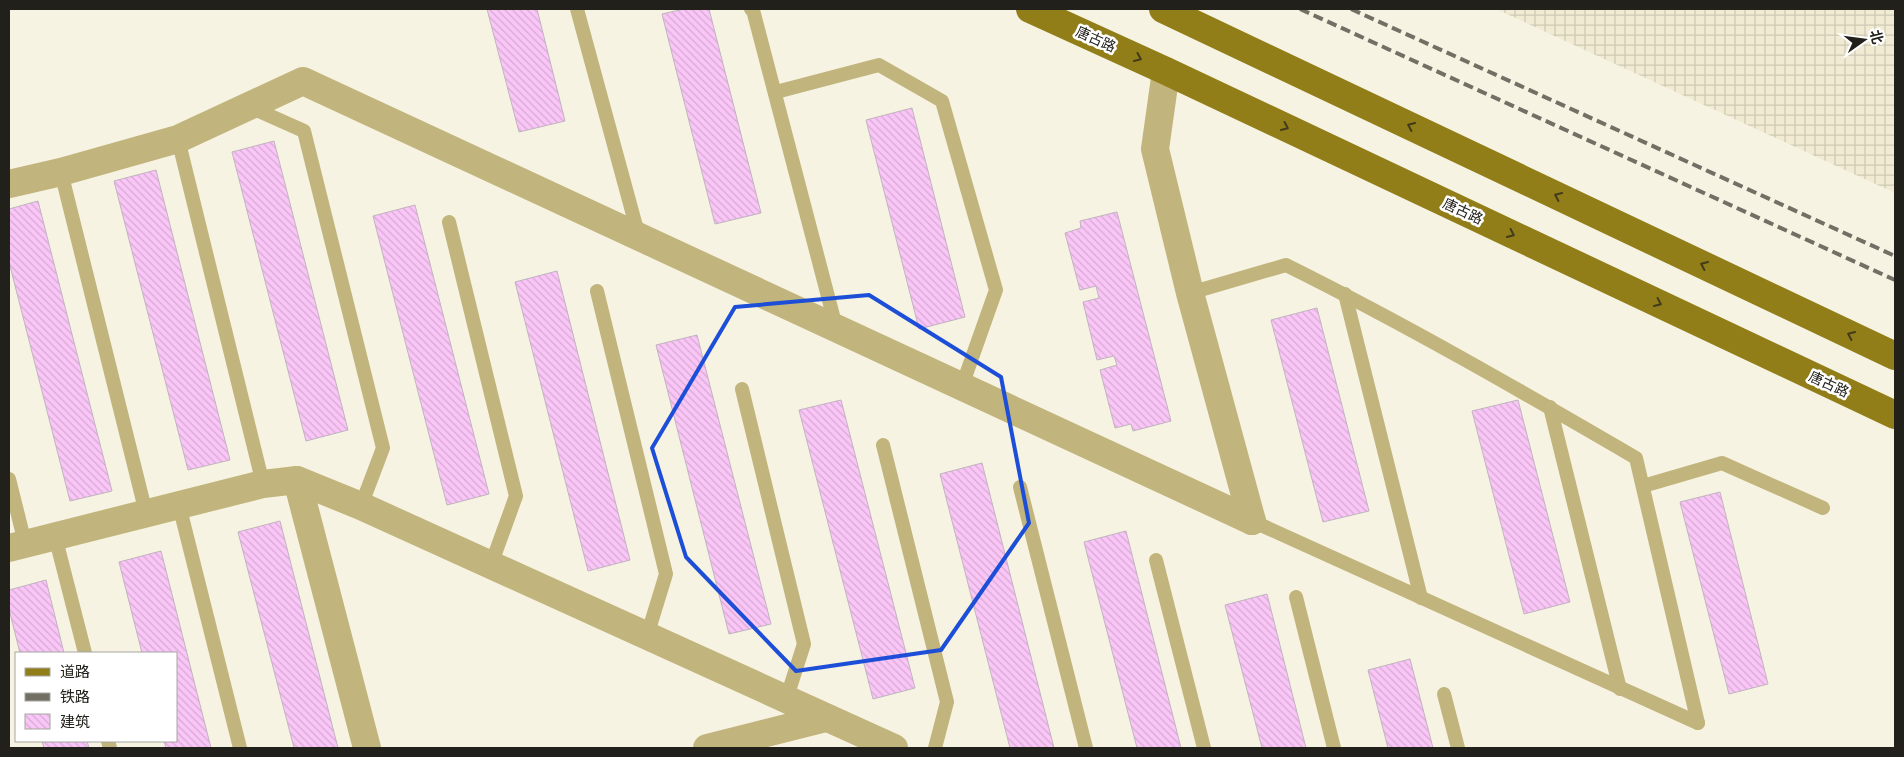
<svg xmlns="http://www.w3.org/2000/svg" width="1904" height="757" font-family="'Source Serif 4','Noto Sans SC',serif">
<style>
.industrial{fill:url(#industrial-grid)}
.building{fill:url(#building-back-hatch);stroke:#c0b3bf}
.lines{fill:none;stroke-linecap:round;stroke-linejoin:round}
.lane{stroke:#c1b47c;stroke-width:14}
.street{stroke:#c1b47c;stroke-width:28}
.primary{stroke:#927e19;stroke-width:28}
.rail{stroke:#727065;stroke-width:4;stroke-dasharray:10 5;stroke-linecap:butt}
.oneway{stroke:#433c1a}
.marked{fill:none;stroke:#1d4ed8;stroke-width:4;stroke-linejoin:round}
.labels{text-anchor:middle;stroke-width:5;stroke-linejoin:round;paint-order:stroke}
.street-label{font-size:14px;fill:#21201a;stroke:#fff}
</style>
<defs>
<pattern id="industrial-grid" width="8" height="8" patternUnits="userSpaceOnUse" patternTransform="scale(1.25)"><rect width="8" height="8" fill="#f0ebd2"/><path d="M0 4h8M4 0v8" fill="none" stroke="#cec9b4"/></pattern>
<pattern id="building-back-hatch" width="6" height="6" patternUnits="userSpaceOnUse" patternTransform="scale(1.25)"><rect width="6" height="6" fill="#fac6f7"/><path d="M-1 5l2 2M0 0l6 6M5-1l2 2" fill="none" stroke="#d6aad3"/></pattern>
</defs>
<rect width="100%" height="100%" fill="#f7f3e2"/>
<polygon class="industrial" points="1496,9 1895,9 1895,193"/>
<g class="building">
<polygon points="487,9 537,9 565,121 519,132"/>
<polygon points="684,9 709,9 761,213 715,224 662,14"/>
<polygon points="912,108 965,317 919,329 866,120"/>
<polygon points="274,141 348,430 306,441 232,152"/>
<polygon points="156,170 230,460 188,470 114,181"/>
<polygon points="38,201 112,491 70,501 9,262 9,209"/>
<polygon points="415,205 489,494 447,505 373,216"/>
<polygon points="1117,212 1171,421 1133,431 1131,424 1115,428 1100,370 1117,365 1114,356 1097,360 1083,302 1099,298 1096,286 1080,290 1065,233 1081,228 1080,221"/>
<polygon points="557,271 630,560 588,571 515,282"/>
<polygon points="1317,308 1369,511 1323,522 1271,320"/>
<polygon points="697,335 771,624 729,634 656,345"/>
<polygon points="841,400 915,688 873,699 799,410"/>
<polygon points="1518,400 1570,602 1524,614 1472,411"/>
<polygon points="982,463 1054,748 1010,748 940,474"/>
<polygon points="1720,492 1768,684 1729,694 1680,502"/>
<polygon points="280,521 338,748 294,748 238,532"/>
<polygon points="1126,531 1181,748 1137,748 1084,542"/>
<polygon points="161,551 211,748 166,748 164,741 176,741 176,653 142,653 119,562"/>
<polygon points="46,580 64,653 20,653 9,609 9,590"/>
<polygon points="1267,594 1306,748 1262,748 1225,605"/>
<polygon points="1410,659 1433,748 1388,748 1368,670"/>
<polygon points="42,741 87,741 89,748 44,748"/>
</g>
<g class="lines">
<g class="lane">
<polyline points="577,9 639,237"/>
<polyline points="751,9 753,10 836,327"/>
<polyline points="776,92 879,65 942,101 996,290 962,386"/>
<polyline points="250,107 304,131 383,448 361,506"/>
<polyline points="178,139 263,484"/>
<polyline points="61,172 146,513"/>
<polyline points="449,222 516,496 491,565"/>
<polyline points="597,291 666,574 647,636"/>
<path d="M1190 293 1286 265C1405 324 1521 391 1636 458L1698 723"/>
<polyline points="1345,294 1421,598"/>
<polyline points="742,389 804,644 786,700"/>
<polyline points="1550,407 1620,689"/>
<polyline points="883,445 947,702 935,748"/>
<polyline points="9,479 25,543"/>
<polyline points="1643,486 1722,463 1823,508"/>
<polyline points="1020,487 1086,748"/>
<polyline points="179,505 240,748"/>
<polyline points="1252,521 1698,723"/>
<polyline points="55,536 85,653"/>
<polyline points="1156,560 1204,748"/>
<polyline points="1296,597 1334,748"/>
<polyline points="1444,694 1458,748"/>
<polyline points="108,741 110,748"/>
</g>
<g class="street">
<polyline points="1166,71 1155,149 1190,293 1252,521"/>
<polyline points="9,184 61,172 178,139 303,81 1252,521"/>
<polyline points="297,480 367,748"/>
<polyline points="9,548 263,484 297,480 361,506 894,748"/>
<polyline points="707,748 826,718"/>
</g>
<g class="primary">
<polyline points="1030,9 1166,71 1895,415"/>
<polyline points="1163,9 1895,356"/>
</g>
<g class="rail">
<polyline points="1300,9 1895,280"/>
<polyline points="1351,9 1895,256"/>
</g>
</g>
<defs><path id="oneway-chevron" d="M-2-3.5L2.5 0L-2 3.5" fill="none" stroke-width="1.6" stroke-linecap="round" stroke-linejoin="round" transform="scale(1.25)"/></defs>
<g class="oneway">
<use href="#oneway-chevron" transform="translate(1138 58) rotate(24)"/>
<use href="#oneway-chevron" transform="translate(1411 126) rotate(-155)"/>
<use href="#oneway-chevron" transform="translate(1285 127) rotate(25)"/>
<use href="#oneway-chevron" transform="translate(1558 196) rotate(-155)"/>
<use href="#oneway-chevron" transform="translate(1511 234) rotate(25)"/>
<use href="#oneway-chevron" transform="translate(1704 265) rotate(-155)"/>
<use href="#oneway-chevron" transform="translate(1658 303) rotate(25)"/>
<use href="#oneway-chevron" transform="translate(1851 335) rotate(-155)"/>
</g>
<path class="marked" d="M869 295 1001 377 1029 523 941 650 796 671 686 557 652 448 735 307Z"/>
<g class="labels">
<g class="street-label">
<text transform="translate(1096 39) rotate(24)" y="5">唐古路</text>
<text transform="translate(1463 211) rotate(25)" y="5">唐古路</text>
<text transform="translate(1829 384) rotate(25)" y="5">唐古路</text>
</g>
</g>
<rect width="1904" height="757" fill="none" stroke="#21201a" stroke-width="20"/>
<rect x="15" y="652" width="162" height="90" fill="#ffffff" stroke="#a6a6a3"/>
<rect x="25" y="668" width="25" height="8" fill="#927e19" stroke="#a6a6a3"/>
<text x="60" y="677" font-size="15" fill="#21201a">道路</text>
<rect x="25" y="693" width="25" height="8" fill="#727065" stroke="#a6a6a3"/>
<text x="60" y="702" font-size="15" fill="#21201a">铁路</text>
<rect x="25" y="714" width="25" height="15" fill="url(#building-back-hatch)" stroke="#a6a6a3"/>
<text x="60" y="727" font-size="15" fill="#21201a">建筑</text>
<g transform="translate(1864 40) rotate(76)" stroke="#ffffff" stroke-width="4" paint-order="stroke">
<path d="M0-4L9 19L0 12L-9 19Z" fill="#21201a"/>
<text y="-8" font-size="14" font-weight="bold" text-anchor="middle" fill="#21201a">北</text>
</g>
</svg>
